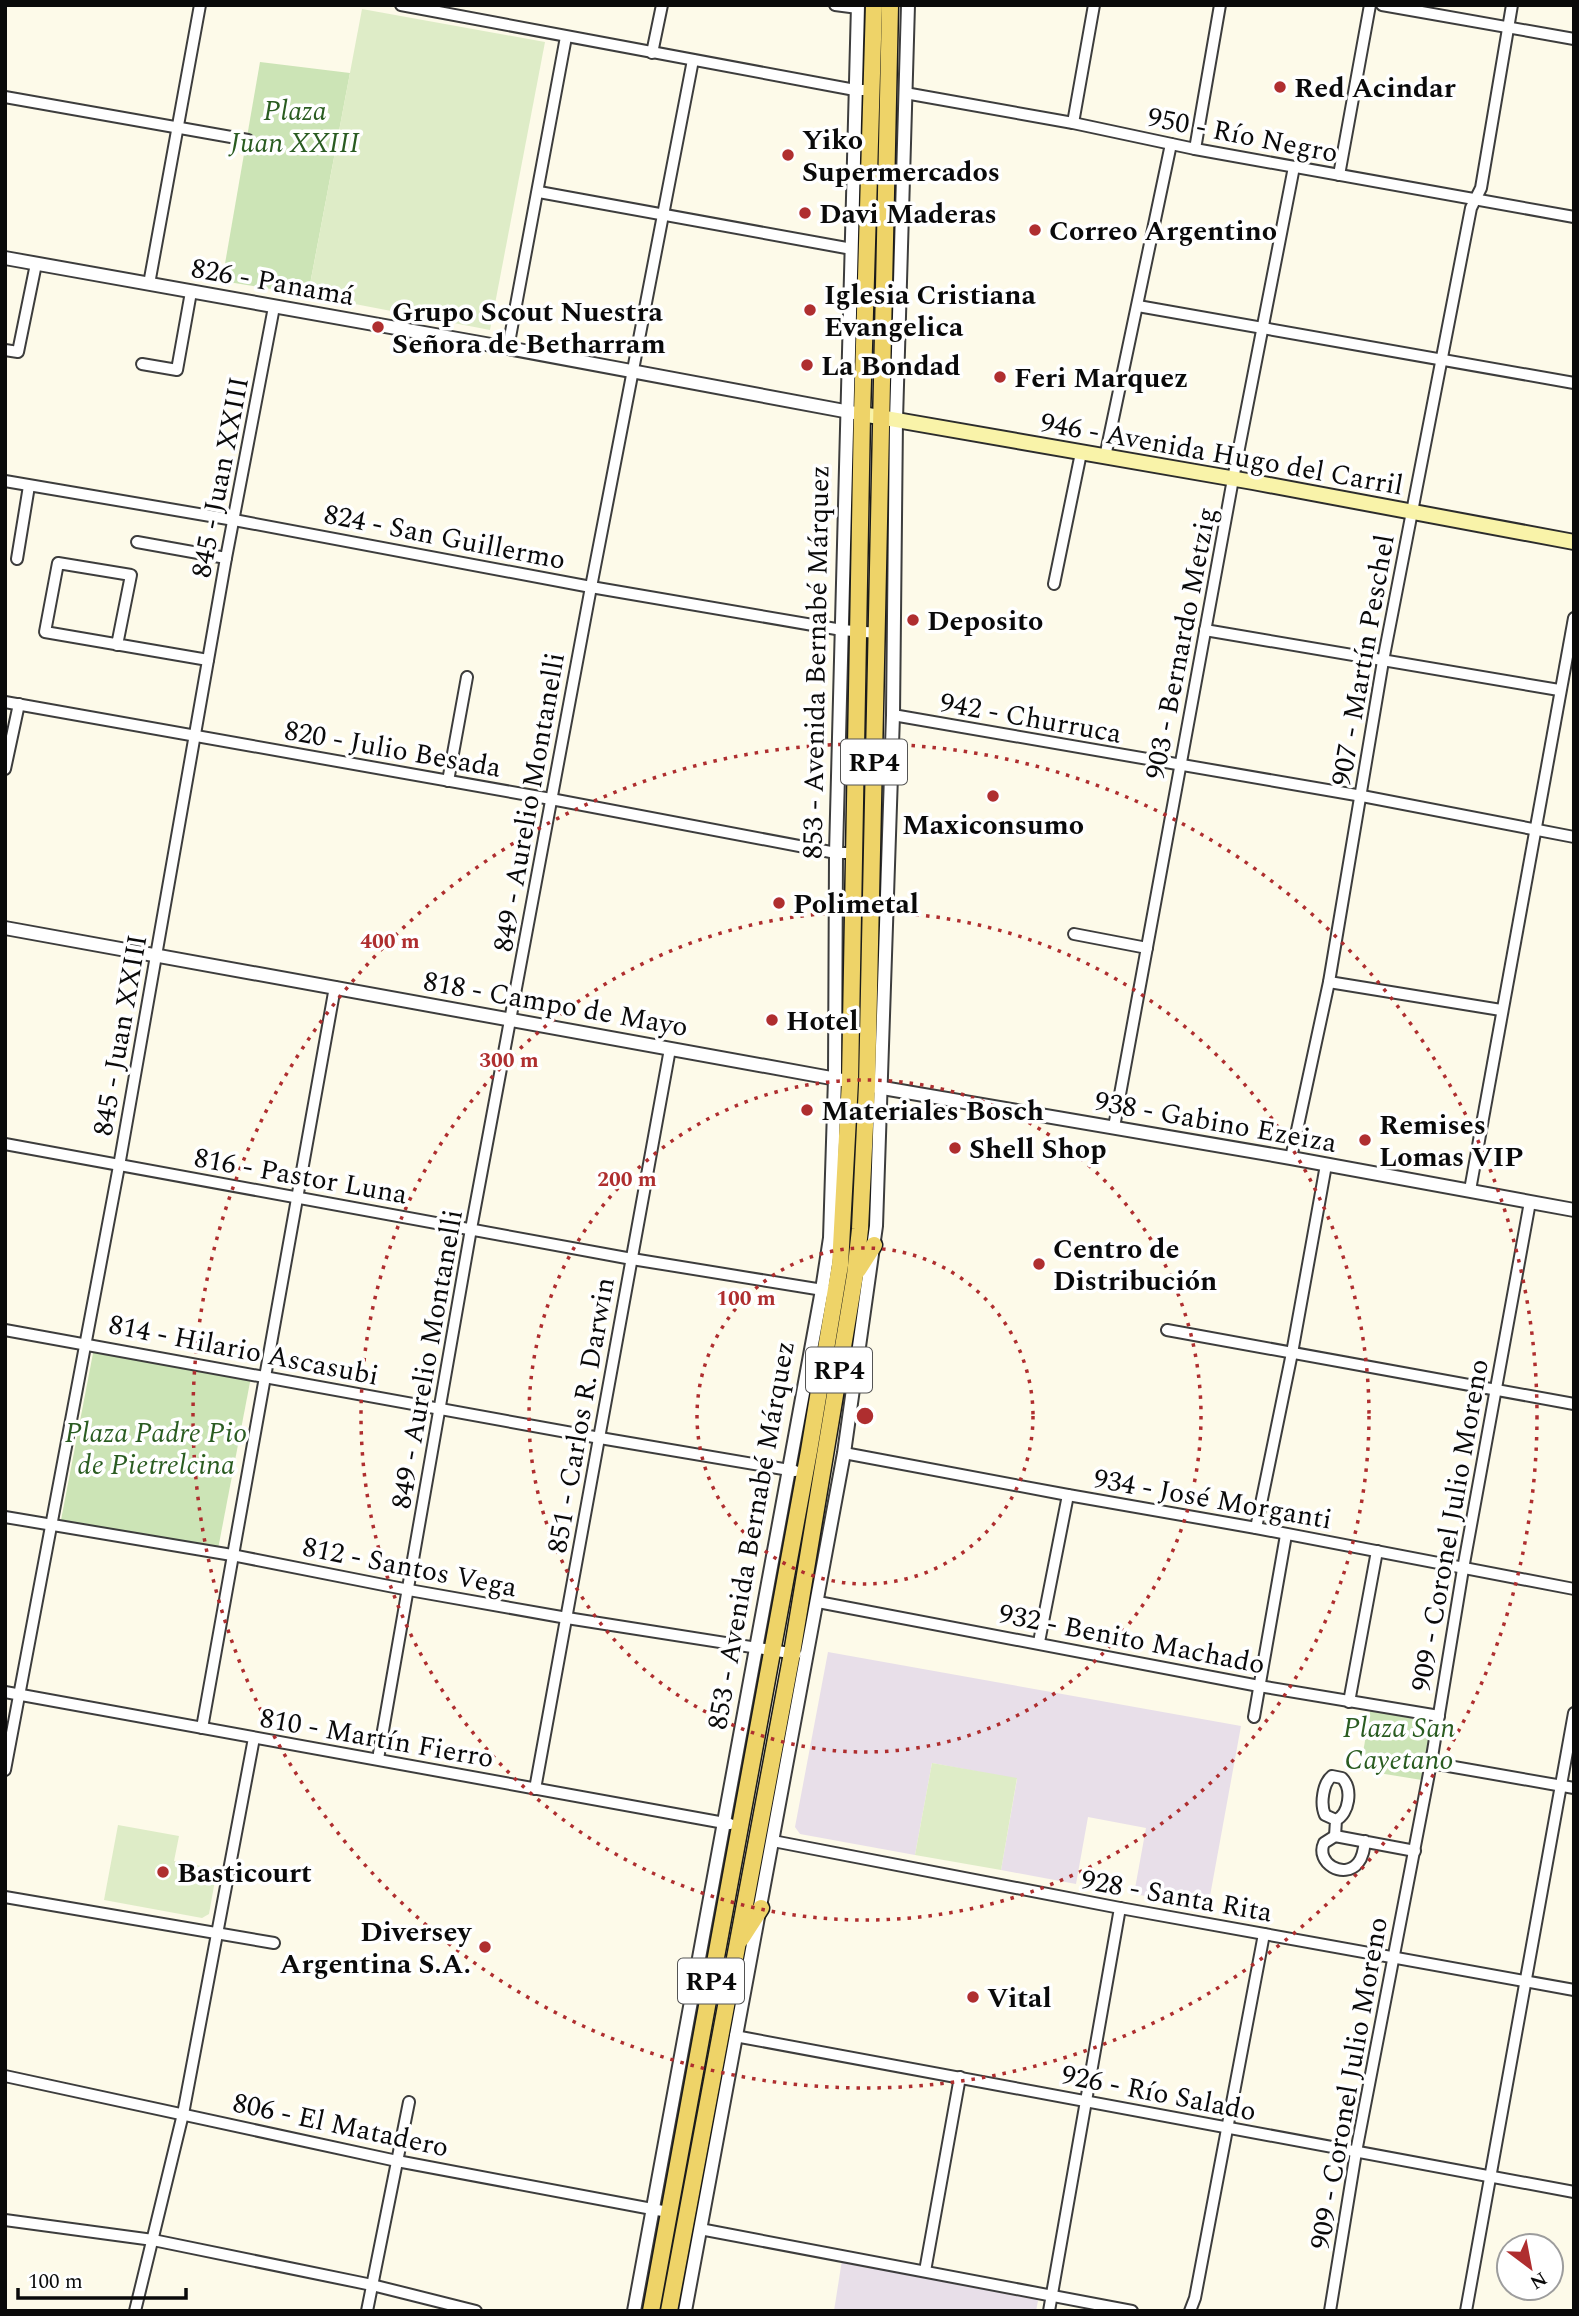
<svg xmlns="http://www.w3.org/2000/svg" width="1579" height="2316" font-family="Spectral,serif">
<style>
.industrial{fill:#e8dfe9}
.grass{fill:#cce4b6}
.pitch{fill:#deecc7}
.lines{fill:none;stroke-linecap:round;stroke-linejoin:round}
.minor-casing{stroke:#3d3d3d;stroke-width:14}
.tertiary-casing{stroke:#3d3d3d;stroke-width:16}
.secondary-casing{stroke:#2c2c2c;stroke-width:18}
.primary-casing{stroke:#1b1b1b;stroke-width:19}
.minor{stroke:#fff;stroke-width:10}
.tertiary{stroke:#fff;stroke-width:12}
.secondary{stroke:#f9f3a9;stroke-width:14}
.primary{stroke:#eed368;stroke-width:16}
.ring{fill:none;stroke:#af2e2f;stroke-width:3.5;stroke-dasharray:3.5 7}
.poi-dot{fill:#af2e2f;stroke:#fff;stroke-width:2.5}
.labels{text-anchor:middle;stroke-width:7;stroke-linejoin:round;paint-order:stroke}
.shield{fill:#fff;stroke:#545454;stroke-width:2}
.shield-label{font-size:26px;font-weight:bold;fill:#0a0a0a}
.poi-label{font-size:28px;font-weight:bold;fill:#0a0a0a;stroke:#fff;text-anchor:start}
.park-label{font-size:28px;font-style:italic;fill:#2a5c21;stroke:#fff}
.street-label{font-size:28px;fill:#0a0a0a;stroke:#fff}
.centre{fill:#af2e2f;stroke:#fff;stroke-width:3.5}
.ring-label{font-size:21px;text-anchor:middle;font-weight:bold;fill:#af2e2f;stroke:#fff;stroke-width:7;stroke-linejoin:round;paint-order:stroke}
</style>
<rect width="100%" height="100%" fill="#fdfae9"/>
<g class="industrial">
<polygon points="828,1652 1241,1726 1208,1907 1134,1894 1146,1828 1088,1817 1076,1884 1001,1870 1017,1779 932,1763 915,1855 800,1834 795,1827"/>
<polygon points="842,2260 1034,2295 1038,2301 1036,2311 834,2311"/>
</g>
<g class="grass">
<polygon points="260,62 350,73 308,295 222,281"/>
<polygon points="94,1348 251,1377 218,1549 61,1520"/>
<polygon points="1371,1706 1439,1716 1428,1781 1360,1770"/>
</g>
<g class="pitch">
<polygon points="362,9 545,42 490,330 308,295"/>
<polygon points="932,1763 1017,1778 1001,1870 915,1855"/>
<polygon points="118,1825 179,1836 174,1861 217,1869 209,1914 202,1918 104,1900"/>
</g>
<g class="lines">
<defs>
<g id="minor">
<polyline points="401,5 855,90 872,90"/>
<polyline points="835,5 858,8"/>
<polyline points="1382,5 1574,39"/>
<polyline points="652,53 662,5"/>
<polyline points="905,93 1073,123 1195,149 1574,217"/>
<polyline points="5,97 248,140"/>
<polyline points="1073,123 1094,5"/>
<polyline points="1195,149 1220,5"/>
<polyline points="1339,175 1370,5"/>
<polyline points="539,192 852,249"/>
<polyline points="149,284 200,5"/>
<polyline points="1138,306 1574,383"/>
<polyline points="508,348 566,37"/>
<polyline points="5,350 18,352 36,264"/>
<polyline points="142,364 177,370 191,292"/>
<polyline points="1105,457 1171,144"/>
<polyline points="5,481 234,520 591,587 842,630 877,633"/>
<polyline points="137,542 226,558"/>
<polyline points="17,559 29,486"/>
<polyline points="1054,584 1081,453"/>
<polyline points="1205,630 1559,690"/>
<polyline points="117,645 131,575 58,563 45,632 208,660"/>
<polyline points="5,702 551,799 836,853 855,853"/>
<polyline points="893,715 1362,796 1574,837"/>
<polyline points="5,769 19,704"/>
<polyline points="448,781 467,677"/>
<polyline points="1074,934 1147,948"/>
<polyline points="1329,982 1501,1010"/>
<polyline points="1114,1127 1233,479 1294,167"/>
<polyline points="5,1144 632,1259 829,1291"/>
<polyline points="1291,1158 1329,982 1383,661 1471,208 1481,188 1512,5"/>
<polyline points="1470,1190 1574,618"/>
<polyline points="5,1330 600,1438 795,1471"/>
<polyline points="1167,1330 1574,1404"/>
<polyline points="844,1453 1068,1495 1256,1528 1574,1589"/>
<polyline points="5,1517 232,1555 409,1590 567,1618 796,1654"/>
<polyline points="1256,1528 1292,1353 1326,1165"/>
<polyline points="818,1602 1259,1686 1439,1716"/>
<polyline points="1039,1642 1068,1495"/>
<polyline points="5,1692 730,1824"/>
<polyline points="1349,1702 1377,1551"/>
<polyline points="1254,1717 1286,1535"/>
<polyline points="202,1728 335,987"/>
<polyline points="378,1759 471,1229 591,587 693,60"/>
<polyline points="1431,1763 1574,1788"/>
<polyline points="5,1770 119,1166 226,558 274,307"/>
<polyline points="535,1789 670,1049"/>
<path d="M1335 1836 1336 1820C1349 1814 1353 1789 1342 1778L1332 1776C1323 1783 1320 1804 1325 1815L1336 1820"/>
<polyline points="773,1841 1120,1908 1574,1990"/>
<path d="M1365 1841C1364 1849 1363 1857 1358 1863 1344 1880 1315 1863 1324 1843L1335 1836 1415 1851"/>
<polyline points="5,1897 274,1943"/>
<polyline points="735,2036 1574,2192"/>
<polyline points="5,2076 397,2161 668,2212"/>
<polyline points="5,2220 153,2240 372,2285 476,2311"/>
<polyline points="700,2229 1132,2311"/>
<polyline points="925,2271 960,2077"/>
<polyline points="135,2311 183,2114 254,1738"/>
<polyline points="367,2311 409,2102"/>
<polyline points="1049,2311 1120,1908"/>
<polyline points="1190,2311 1195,2298 1264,1934"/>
<polyline points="1330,2311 1356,2152 1431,1763 1463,1569 1530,1202"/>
<polyline points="1466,2311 1574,1713"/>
</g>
<g id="tertiary">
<polyline points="5,258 508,348 855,413"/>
<polyline points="5,928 842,1080"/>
<polyline points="877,1087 1291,1158 1574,1210"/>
<polyline points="634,2311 822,1290 830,1238 835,1078 836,853 858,5"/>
<polyline points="685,2311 844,1453 876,1226 893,715 896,420 908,5"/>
</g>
<polyline id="secondary" points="862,414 1253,482 1574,542"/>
<g id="primary">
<polyline points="858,1270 874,1245"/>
<polyline points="741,1939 761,1908"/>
<polyline points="651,2311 809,1451 840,1265 850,1081 862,414 874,5"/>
<polyline points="669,2311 792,1653 855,1275 860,1229 867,1085 890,5"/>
</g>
</defs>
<use href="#minor" class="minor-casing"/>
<use href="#tertiary" class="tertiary-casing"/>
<use href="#secondary" class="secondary-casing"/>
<use href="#primary" class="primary-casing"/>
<use href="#minor" class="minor"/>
<use href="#tertiary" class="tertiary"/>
<use href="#secondary" class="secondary"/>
<use href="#primary" class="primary"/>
</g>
<g class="ring">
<circle cx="865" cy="1416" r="168"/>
<circle cx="865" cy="1416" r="336"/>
<circle cx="865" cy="1416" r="504"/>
<circle cx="865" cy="1416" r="672"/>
</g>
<g class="poi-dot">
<circle cx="1280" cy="87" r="7"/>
<circle cx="788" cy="155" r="7"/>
<circle cx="805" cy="213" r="7"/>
<circle cx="1035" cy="230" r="7"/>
<circle cx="810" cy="310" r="7"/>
<circle cx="378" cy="327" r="7"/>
<circle cx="807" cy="365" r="7"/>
<circle cx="1000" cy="377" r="7"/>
<circle cx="913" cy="620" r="7"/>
<circle cx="993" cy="796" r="7"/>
<circle cx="779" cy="903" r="7"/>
<circle cx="772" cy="1020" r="7"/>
<circle cx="807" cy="1110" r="7"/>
<circle cx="1365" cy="1140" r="7"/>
<circle cx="955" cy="1148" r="7"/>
<circle cx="1039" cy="1264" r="7"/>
<circle cx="163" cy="1872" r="7"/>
<circle cx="485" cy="1947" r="7"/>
<circle cx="973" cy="1997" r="7"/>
</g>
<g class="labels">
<g class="shield">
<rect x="841" y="739.5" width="66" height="45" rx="5"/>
<rect x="806" y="1347.5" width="66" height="45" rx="5"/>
<rect x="678" y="1958.5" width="66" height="45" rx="5"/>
</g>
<g class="shield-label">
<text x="874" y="771">RP4</text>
<text x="839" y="1379">RP4</text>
<text x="711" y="1990">RP4</text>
</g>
<g class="poi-label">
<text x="1294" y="97">Red Acindar</text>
<text x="802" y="149">Yiko<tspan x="802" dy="32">Supermercados</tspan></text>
<text x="819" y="223">Davi Maderas</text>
<text x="1049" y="240">Correo Argentino</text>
<text x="824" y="304">Iglesia Cristiana<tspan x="824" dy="32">Evangelica</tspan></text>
<text x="392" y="321">Grupo Scout Nuestra<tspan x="392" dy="32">Señora de Betharram</tspan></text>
<text x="821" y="375">La Bondad</text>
<text x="1014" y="387">Feri Marquez</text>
<text x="927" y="630">Deposito</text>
<text x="993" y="834" text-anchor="middle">Maxiconsumo</text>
<text x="793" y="913">Polimetal</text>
<text x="786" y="1030">Hotel</text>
<text x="821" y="1120">Materiales Bosch</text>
<text x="1379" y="1134">Remises<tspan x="1379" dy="32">Lomas VIP</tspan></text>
<text x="969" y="1158">Shell Shop</text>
<text x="1053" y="1258">Centro de<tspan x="1053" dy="32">Distribución</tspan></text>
<text x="177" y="1882">Basticourt</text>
<text x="471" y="1941" text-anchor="end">Diversey<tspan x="471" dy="32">Argentina S.A.</tspan></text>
<text x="987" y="2007">Vital</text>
</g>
<g class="park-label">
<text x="295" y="120">Plaza<tspan x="295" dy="32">Juan XXIII</tspan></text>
<text x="156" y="1442">Plaza Padre Pio<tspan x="156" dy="32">de Pietrelcina</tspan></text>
<text x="1399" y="1737">Plaza San<tspan x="1399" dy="32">Cayetano</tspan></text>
</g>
<g class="street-label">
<text transform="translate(1243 134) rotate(11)" y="10">950 - Río Negro</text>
<text transform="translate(273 281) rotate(10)" y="10">826 - Panamá</text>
<text transform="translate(1222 453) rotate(10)" y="10">946 - Avenida Hugo del Carril</text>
<text transform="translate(219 477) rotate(-79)" y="10">845 - Juan XXIII</text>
<text transform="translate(445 536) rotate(11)" y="10">824 - San Guillermo</text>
<text transform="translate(1180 643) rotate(-79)" y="10">903 - Bernardo Metzig</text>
<text transform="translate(1362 660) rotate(-80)" y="10">907 - Martín Peschel</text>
<text transform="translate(815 662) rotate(-89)" y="10">853 - Avenida Bernabé Márquez</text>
<text transform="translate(1031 717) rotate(10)" y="10">942 - Churruca</text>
<text transform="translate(393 748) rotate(10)" y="10">820 - Julio Besada</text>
<text transform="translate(528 802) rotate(-80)" y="10">849 - Aurelio Montanelli</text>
<text transform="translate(556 1003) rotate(10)" y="10">818 - Campo de Mayo</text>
<text transform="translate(119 1035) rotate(-80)" y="10">845 - Juan XXIII</text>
<text transform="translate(1216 1121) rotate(10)" y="10">938 - Gabino Ezeiza</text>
<text transform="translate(301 1175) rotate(10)" y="10">816 - Pastor Luna</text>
<text transform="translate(244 1349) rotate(11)" y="10">814 - Hilario Ascasubi</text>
<text transform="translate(426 1359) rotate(-80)" y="10">849 - Aurelio Montanelli</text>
<text transform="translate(580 1415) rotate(-80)" y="10">851 - Carlos R. Darwin</text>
<text transform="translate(1213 1498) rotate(10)" y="10">934 - José Morganti</text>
<text transform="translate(1449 1525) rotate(-80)" y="10">909 - Coronel Julio Moreno</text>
<text transform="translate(750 1535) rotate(-80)" y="10">853 - Avenida Bernabé Márquez</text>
<text transform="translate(410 1566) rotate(11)" y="10">812 - Santos Vega</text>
<text transform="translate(1132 1638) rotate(11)" y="10">932 - Benito Machado</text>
<text transform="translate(377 1737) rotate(10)" y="10">810 - Martín Fierro</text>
<text transform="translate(1177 1895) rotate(10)" y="10">928 - Santa Rita</text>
<text transform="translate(1348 2083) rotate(-80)" y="10">909 - Coronel Julio Moreno</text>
<text transform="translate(1159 2092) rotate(11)" y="10">926 - Río Salado</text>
<text transform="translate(341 2124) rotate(12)" y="10">806 - El Matadero</text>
</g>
</g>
<circle cx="865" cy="1416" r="10" class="centre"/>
<g class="ring-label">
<text x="390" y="948">400 m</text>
<text x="509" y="1067">300 m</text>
<text x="627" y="1186">200 m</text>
<text x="746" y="1305">100 m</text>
</g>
<rect width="1579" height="2316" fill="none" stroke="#0a0a0a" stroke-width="14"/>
<g transform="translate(1530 2267) rotate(148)"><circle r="33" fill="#ffffff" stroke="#9d9d9d" stroke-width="2"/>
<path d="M0-5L12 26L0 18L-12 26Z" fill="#af2e2f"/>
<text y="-10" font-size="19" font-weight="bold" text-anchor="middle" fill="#0a0a0a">N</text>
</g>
<path d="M18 2288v10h168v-10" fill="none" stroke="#0a0a0a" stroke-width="3.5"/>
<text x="28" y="2288" font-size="21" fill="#0a0a0a" stroke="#ffffff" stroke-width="5" paint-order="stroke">100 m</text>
</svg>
